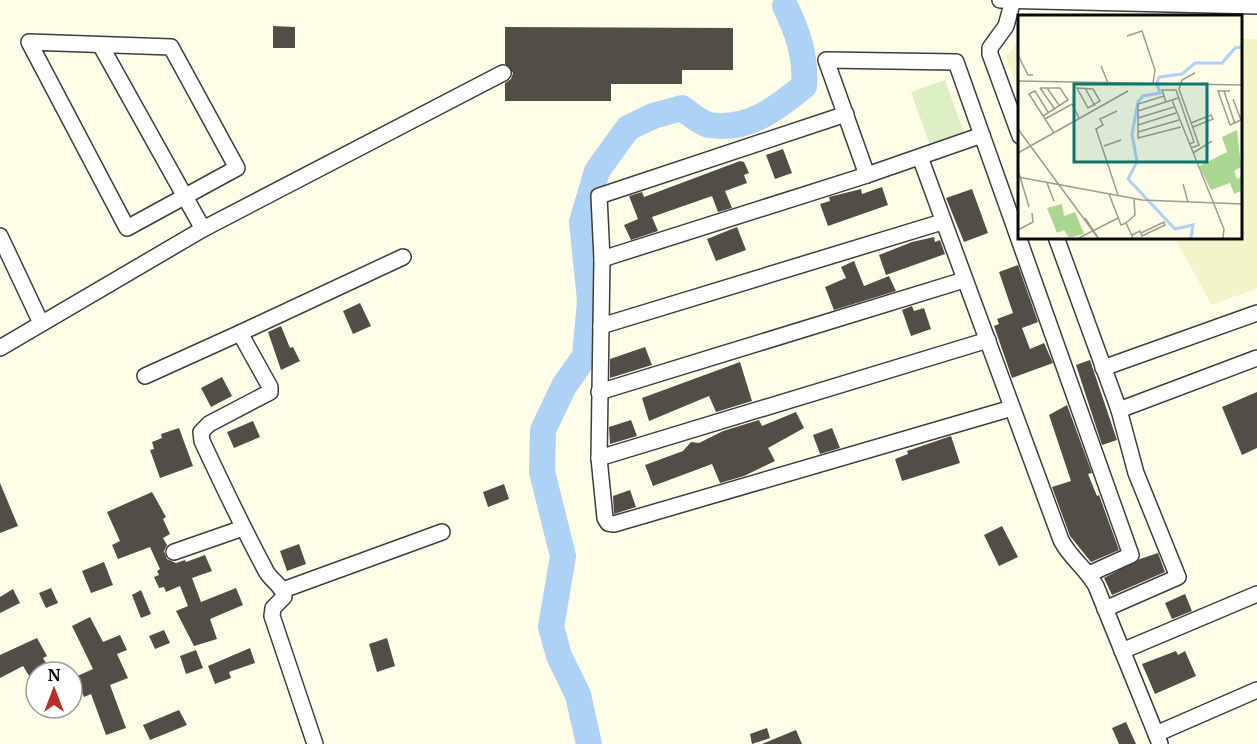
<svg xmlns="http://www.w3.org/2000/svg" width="1257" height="744" font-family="Merriweather,serif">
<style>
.farmland{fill:#f2f4c9}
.pitch{fill:#dcefc5}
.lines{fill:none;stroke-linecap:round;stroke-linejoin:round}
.stream{stroke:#357ecc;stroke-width:4.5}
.river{stroke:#aed2f5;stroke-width:26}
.building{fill:#534d47}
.minor-casing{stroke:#3d3d3d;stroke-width:18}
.minor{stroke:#fff;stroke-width:15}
.inset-river{fill:none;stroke:#aed2f5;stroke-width:3}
.inset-road{fill:none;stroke:#9d9c8f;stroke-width:1.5}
.view{fill:#0f766e;fill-opacity:0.15;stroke:#0f766e;stroke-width:3}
.inset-edge{fill:none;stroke:#0a0a0a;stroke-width:3}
</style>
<rect width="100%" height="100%" fill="#fffde8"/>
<g class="farmland">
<polygon points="1020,39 1020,94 1006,57"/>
<polygon points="1241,39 1257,39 1257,288 1212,305 1174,237 1240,237"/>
</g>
<polygon class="pitch" points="945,80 965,136 931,148 911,92"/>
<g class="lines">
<polyline class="stream" points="784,0 785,6"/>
<path class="river" d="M589 744 578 695 559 656 551 627 563 556 542 472 543 430 564 386 585 356 590 301 582 222 597 171 628 128 653 116 682 108C689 113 700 123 709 125 748 131 776 109 804 86 806 57 798 32 785 6"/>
</g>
<g class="building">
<polygon points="273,26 295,27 295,48 273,48"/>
<polygon points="505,27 733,28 733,70 682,70 682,84 611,84 611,101 505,101 505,83 511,79 513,73 505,64"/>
<polygon points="783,149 792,173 775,179 766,155"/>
<polygon points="740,161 744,162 749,173 744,175 747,183 725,191 732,208 718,212 712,196 652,217 658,231 631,240 624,225 638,219 629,196 642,192 644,197"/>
<polygon points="882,187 888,205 828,226 820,204 830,201 829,197 861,189 862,194"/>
<polygon points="972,189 988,233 964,242 946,198"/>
<polygon points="737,227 746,250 716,261 707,239"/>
<polygon points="934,237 935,242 940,240 945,254 886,275 879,255 912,242"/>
<polygon points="854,261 864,286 889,276 896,291 834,310 825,287 846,278 841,267"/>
<polygon points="1018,265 1038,322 1022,328 1030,349 1044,343 1053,363 1012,378 994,326 999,324 997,319 1013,313 999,272"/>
<polygon points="360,303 371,326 353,334 343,311"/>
<polygon points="912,306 914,311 924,308 931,329 911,336 902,310"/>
<polygon points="281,326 290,348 293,347 300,361 281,370 268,332"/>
<polygon points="645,347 652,365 610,378 610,359"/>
<polygon points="1090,360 1117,440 1102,445 1076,365"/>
<polygon points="740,362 752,401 716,412 709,396 649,421 642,398"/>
<polygon points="222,377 232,396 211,407 201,388"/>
<polygon points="1257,392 1257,448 1242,455 1222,407"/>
<polygon points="1067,405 1092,473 1088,474 1097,496 1099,495 1119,550 1091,562 1070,536 1052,487 1071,481 1049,415"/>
<polygon points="796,412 804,428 768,448 775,461 744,476 720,483 712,464 653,486 645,465 683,451 691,442 699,443 723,431 759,420 762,426"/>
<polygon points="631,420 637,436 610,444 609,427"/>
<polygon points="253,421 260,437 234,448 227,432"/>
<polygon points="179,428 193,466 160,478 150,450 154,449 152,442 162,438 161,434"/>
<polygon points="832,428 840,448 820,454 813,435"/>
<polygon points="951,436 960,463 902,481 895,459 908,454 907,451"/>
<polygon points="0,483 18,526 0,533"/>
<polygon points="504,484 509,499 488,507 483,492"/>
<polygon points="630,490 636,507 614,514 613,496"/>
<polygon points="152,492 166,517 163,519 170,534 163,538 167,545 164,551 167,559 176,563 185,560 186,562 205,555 212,571 192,578 201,602 236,588 243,605 210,619 217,639 194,646 176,611 188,606 180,586 166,592 164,587 159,588 154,577 159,575 157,571 160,569 150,547 118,559 112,545 120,541 107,512"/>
<polygon points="1002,526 1018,557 999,566 984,535"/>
<polygon points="299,544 306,564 287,571 280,551"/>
<polygon points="1158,553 1165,572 1112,595 1104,578 1140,559"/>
<polygon points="104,562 113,585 91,593 82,571"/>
<polygon points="51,588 58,603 46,608 39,593"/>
<polygon points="13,589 20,603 0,613 0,597"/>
<polygon points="141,590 151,614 141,618 132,595"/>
<polygon points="1185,594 1192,611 1172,619 1165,603"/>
<polygon points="90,617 103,642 120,635 127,650 117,654 128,678 110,685 126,728 106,735 91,694 84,697 75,677 93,669 72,626"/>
<polygon points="164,630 170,643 155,649 149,636"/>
<polygon points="37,638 47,656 43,658 51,672 36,672 36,687 23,666 0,678 0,655"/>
<polygon points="387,638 395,666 377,672 369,644"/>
<polygon points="250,648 255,663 229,672 231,678 215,684 208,666"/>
<polygon points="196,650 203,668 186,674 180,656"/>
<polygon points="1176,651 1178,655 1185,651 1196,676 1155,694 1142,664"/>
<polygon points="179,710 187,725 150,740 143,725"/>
<polygon points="1126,722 1136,744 1119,744 1112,728"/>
<polygon points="767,728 770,738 752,744 750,734"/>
<polygon points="796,730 802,744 762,744"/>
</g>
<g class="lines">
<defs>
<g id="minor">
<polyline points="1000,0 1257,6"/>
<polyline points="1013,0 1006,26 990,48 990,54 1020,136"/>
<polygon points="29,42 171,47 237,168 127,228"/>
<polyline points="101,46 203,229"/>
<polyline points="846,114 599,196 602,259 599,458 605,518 608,523 614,524 1012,408"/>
<path d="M920 157 1061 540C1070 558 1086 568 1096 586L1160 744"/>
<polyline points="867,175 826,60 956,62 1131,555 1089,574"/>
<polyline points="0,236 41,323"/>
<polyline points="1056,237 1119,410 1136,473 1178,577 1105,609"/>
<polyline points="602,259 867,175 982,135"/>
<polyline points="601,326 942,222"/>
<polyline points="0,348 203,229 503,73"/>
<polyline points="1103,368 1257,313"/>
<polyline points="145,376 240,333"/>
<polyline points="599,392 964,280"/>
<polyline points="1119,410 1257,358"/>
<polyline points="599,458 988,340"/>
<polyline points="174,552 243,528"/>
<polyline points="283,590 442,532"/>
<polyline points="1122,651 1257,594"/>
<polyline points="1156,734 1257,690"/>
<path d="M315 744 272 616 273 608 284 597C283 585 271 581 266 571 243 528 222 484 202 441L201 432 209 424 270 392V387L240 333 403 257"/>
</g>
</defs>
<use href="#minor" class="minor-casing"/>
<use href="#minor" class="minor"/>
</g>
<g transform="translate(1018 15)">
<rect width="224" height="224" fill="#fffde8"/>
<path d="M219 115 223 152 216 156 219 164 223 162V176L216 179 212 168 193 175 181 151 209 137 204 122ZM44 189 46 201 57 197 66 219 51 223 46 215 39 218 29 193Z" fill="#aad893"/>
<path class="inset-river" d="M139 68 141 62 164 59 177 48H204L217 33 224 32M139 69 142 78 125 81 120 87 114 119 119 147 110 164 157 214 175 210 173 223"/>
<path class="inset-road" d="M109 21 124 16 137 55 135 68M0 40 10 60H15M83 51 90 68M0 66 224 70M22 73H42L50 85 25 101M22 73 36 93M29 73 41 90M59 73 75 74 82 86 70 93ZM67 73 77 91M206 76 217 109M212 76H200L212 110 223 105 215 84M146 81 120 89V123L163 112M154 85 206 214 205 223M148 87 144 75H158L176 127 172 129M99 96 82 104 85 110 78 114 100 180M120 96 160 83M30 97 17 76 11 79 36 118M120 103 156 92M27 104 54 89 61 103M173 108 193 100 195 104 175 112M120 110 158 98M0 114 80 223M120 117 161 105M86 131 103 125M173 133 181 130 161 74 164 65 177 58M0 138 110 76M175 138 194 126M0 155 11 192M0 162 124 185 224 189M29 168 36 186M165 169 170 187M91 179 103 210 108 208 115 223M67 203 79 221M108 208 117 200 116 184M0 215 15 207 14 198M114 220 122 216 124 221 147 210 146 207 123 218M61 223 100 203"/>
<path class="view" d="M56 69H189V147H56Z"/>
<rect width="224" height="224" class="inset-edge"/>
</g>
<g transform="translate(54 690)"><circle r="28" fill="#ffffff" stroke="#9d9d9d" stroke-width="1.5"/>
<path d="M0-4.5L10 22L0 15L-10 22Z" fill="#b82f25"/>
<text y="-9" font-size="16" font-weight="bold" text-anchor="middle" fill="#0a0a0a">N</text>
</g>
</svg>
